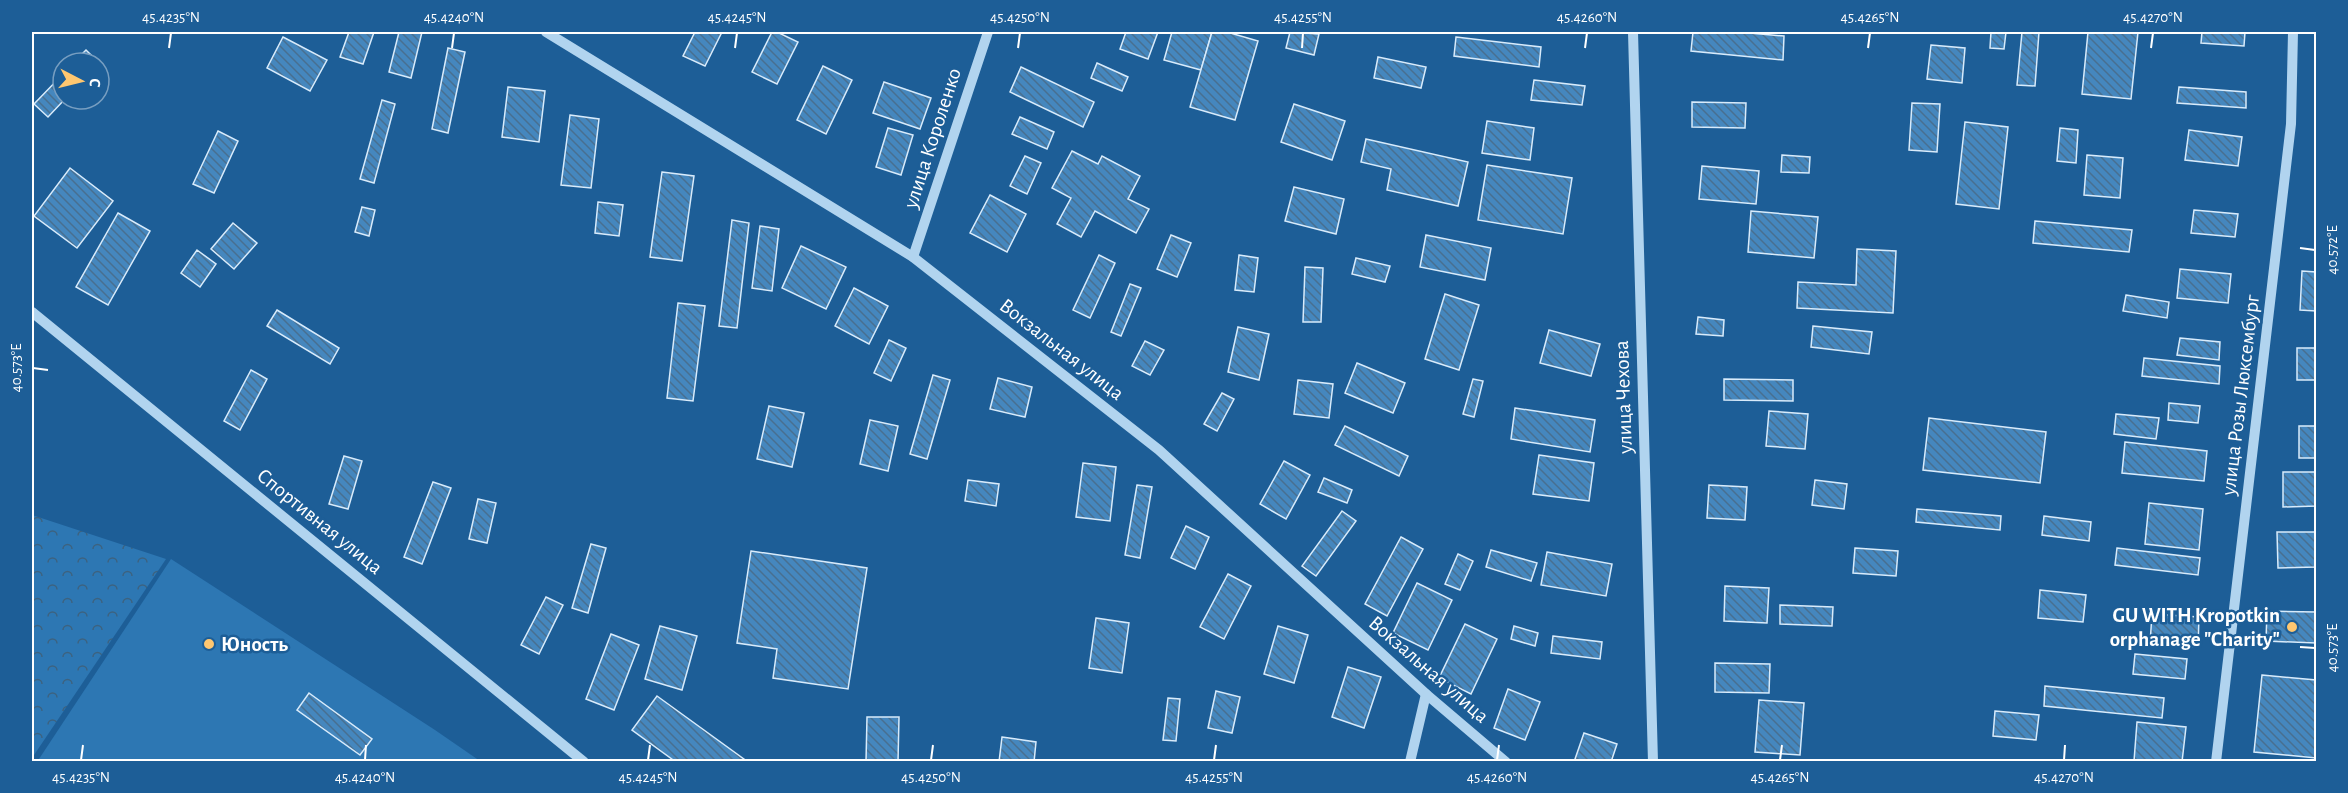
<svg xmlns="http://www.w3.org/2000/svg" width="2348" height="793" font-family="'Alegreya Sans',sans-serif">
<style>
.grass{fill:#2d77b3}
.forest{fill:url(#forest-crowns)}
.building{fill:url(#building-back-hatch);stroke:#d8ebfb;stroke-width:1.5}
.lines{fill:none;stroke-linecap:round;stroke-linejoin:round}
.minor{stroke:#b1d4ef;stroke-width:10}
.ticks{fill:none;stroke:#fff;stroke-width:2}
.poi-dot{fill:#ffc770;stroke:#1d5e97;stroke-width:2}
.labels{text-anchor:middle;stroke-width:5;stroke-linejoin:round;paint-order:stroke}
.street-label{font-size:21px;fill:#fff;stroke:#1d5e97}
.poi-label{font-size:21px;font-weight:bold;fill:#fff;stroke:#1d5e97;text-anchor:end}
.neatline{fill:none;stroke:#fff;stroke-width:2}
.ticks-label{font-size:15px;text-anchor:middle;fill:#fff}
</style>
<defs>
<pattern id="forest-crowns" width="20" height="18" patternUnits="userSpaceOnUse" patternTransform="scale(1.5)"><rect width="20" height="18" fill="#2d77b3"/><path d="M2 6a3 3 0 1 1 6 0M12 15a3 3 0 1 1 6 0" fill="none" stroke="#3c6280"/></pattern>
<pattern id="building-back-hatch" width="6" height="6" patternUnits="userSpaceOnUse" patternTransform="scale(1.5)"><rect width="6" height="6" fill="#4587be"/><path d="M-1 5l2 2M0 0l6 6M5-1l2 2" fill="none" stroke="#486f90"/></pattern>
</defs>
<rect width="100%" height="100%" fill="#1d5e97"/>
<polygon class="grass" points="171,559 435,730 480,761 37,762"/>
<polygon class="forest" points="32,515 166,559 32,758"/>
<g class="building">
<polygon points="349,32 374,32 363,64 340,57"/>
<polygon points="399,32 422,32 411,78 389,72"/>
<polygon points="695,32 722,32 705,66 683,56"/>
<polygon points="772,32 777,32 798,42 777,84 752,72"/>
<polygon points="1126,32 1158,32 1148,59 1120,49"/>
<polygon points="1172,32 1212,32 1201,70 1164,60"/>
<polygon points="1212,32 1227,32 1258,41 1235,120 1190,107"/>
<polygon points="1290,32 1319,34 1314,55 1286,48"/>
<polygon points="1693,32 1738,32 1784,36 1783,60 1691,51"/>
<polygon points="1991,32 2006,32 2004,49 1990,48"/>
<polygon points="2022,32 2039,32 2035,86 2017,85"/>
<polygon points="2088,32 2138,32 2131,99 2082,94"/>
<polygon points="2202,32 2245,32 2244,46 2201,43"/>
<polygon points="283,37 327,60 310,91 267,68"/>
<polygon points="1456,37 1541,47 1539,67 1454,56"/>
<polygon points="1931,45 1965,48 1962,83 1927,79"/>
<polygon points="448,48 465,52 448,133 432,129"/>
<polygon points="86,50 99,63 73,63"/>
<polygon points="1378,57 1426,67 1421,88 1374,78"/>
<polygon points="1097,63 1128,77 1122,91 1091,78"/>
<polygon points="823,66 852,80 826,134 797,120"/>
<polygon points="1021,67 1094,102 1083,127 1010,92"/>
<polygon points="63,74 63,99 65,99 48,117 34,104"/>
<polygon points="1534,80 1585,86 1582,105 1531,100"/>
<polygon points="884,82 931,98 920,129 873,113"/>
<polygon points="508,87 545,91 539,142 502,137"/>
<polygon points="2179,87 2246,92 2246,108 2177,103"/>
<polygon points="382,100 395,104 374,183 360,179"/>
<polygon points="1692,102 1746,103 1745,128 1692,127"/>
<polygon points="1912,103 1940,104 1937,152 1909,150"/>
<polygon points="1294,104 1345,121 1332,160 1281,142"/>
<polygon points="570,115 599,119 591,188 561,185"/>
<polygon points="1020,117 1054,132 1047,149 1012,134"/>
<polygon points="1487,121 1534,128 1530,160 1482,153"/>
<polygon points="1965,122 2008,127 1999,209 1956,204"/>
<polygon points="888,128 913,135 901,175 876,167"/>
<polygon points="2060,128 2078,130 2076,163 2057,161"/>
<polygon points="2189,130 2242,137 2238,166 2185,160"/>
<polygon points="218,131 238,141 214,193 193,184"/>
<polygon points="1366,139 1468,162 1458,206 1387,190 1391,169 1361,162"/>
<polygon points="1072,151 1098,164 1102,156 1140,176 1128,199 1149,209 1136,233 1095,211 1081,237 1057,224 1071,198 1052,188"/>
<polygon points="1782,155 1810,157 1809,173 1781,172"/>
<polygon points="2087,155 2123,158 2120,198 2084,195"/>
<polygon points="1025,156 1041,163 1027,194 1010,186"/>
<polygon points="1487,165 1572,178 1563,234 1478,220"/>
<polygon points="1702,166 1759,171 1756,204 1699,199"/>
<polygon points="70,168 113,201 77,248 34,216"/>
<polygon points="662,172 694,176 682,261 650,257"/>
<polygon points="1294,187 1344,199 1336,234 1285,221"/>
<polygon points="990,195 1026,214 1007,252 970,233"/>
<polygon points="598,202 623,205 619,236 595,233"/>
<polygon points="362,207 375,210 369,236 355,232"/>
<polygon points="2194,210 2238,214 2235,237 2191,233"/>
<polygon points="1751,211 1818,217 1814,258 1748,252"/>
<polygon points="118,213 150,231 108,305 76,287"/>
<polygon points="732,220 749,223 737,328 719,326"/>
<polygon points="2035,221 2132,230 2129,252 2033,243"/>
<polygon points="233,223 257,243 234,269 211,249"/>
<polygon points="760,226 779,229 772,291 752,288"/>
<polygon points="1171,235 1191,243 1177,277 1157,269"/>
<polygon points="1426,235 1491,248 1485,280 1420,267"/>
<polygon points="801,246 846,267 826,309 782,288"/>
<polygon points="1857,249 1896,251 1893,313 1797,308 1798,282 1856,285"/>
<polygon points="197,250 216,264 200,287 181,273"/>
<polygon points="1099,255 1115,263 1090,318 1073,310"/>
<polygon points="1239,255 1258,258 1254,292 1235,290"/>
<polygon points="1356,258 1390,266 1385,282 1352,274"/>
<polygon points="1305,267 1323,268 1321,322 1303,322"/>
<polygon points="2180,269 2231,274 2228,303 2177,298"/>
<polygon points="2302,271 2316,272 2316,311 2300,310"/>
<polygon points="1130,284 1141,288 1121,336 1111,332"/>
<polygon points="854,288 888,306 869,344 835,326"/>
<polygon points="1445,294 1479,305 1459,370 1425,359"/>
<polygon points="2126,295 2169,302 2167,318 2123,311"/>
<polygon points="678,303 705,306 693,401 667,398"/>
<polygon points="277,310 339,348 330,364 267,326"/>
<polygon points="1698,317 1724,320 1723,336 1696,334"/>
<polygon points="1813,326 1872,332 1869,354 1811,347"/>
<polygon points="1238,327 1269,334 1259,380 1228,372"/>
<polygon points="1549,330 1600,344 1591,376 1540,363"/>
<polygon points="2180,338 2220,342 2219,360 2177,355"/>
<polygon points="889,340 906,348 891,381 874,373"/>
<polygon points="1145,341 1164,350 1150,375 1132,366"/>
<rect x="2297" y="348" width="19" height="32"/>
<polygon points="2144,358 2220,366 2219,384 2142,376"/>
<polygon points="1357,363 1405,383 1393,413 1345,393"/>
<polygon points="251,370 267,379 240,430 224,421"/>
<polygon points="933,375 950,380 927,459 910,454"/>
<polygon points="998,378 1032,387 1025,417 990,409"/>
<polygon points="1473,379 1483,381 1474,417 1463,414"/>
<polygon points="1724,379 1793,380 1793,401 1724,400"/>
<polygon points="1298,380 1333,384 1329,418 1294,414"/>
<polygon points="1222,393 1234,399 1217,431 1204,424"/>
<polygon points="2169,403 2200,406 2198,423 2168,420"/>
<polygon points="769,406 804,413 792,467 757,459"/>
<polygon points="1515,408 1595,420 1590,452 1511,439"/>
<polygon points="1769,411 1808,414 1805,449 1766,446"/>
<polygon points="2116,414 2159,418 2156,439 2114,434"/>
<polygon points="1929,418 2046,432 2040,483 1923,470"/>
<polygon points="870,420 898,426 888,471 860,464"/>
<polygon points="1345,426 1408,456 1399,476 1335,445"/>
<rect x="2299" y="426" width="17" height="32"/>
<polygon points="2125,442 2207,451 2204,481 2122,473"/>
<polygon points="1539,455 1594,463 1589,501 1533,494"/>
<polygon points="344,456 362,461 348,509 329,504"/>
<polygon points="1284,461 1310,475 1286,519 1260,504"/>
<polygon points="1083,463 1116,467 1110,521 1076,517"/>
<polygon points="2283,472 2316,472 2316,506 2283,507"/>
<polygon points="1324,478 1352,490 1347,503 1318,492"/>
<polygon points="968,480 999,484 996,506 965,501"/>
<polygon points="1815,480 1847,484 1844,509 1812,505"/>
<polygon points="433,482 451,488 422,564 404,557"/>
<polygon points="1137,485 1152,487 1140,558 1125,555"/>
<polygon points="1709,485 1747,487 1745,520 1707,518"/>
<polygon points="478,499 496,503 487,543 469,539"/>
<polygon points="2149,503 2203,509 2199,550 2145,544"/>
<polygon points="1917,509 2001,516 2000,530 1916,522"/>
<polygon points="1342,511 1356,521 1316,576 1302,566"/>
<polygon points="2044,516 2091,522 2089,541 2042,535"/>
<polygon points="1186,526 1209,537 1195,569 1171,558"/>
<polygon points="2277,532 2316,532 2316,567 2278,568"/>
<polygon points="1401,537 1423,549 1387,616 1365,604"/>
<polygon points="591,544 606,548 588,613 572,608"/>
<polygon points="1855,548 1898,551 1896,576 1853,573"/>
<polygon points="2117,548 2200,558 2198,575 2115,565"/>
<polygon points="1491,550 1537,563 1531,581 1486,567"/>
<polygon points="751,551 867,568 848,689 773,678 777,649 737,643"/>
<polygon points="1547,552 1612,564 1606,596 1541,585"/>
<polygon points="1458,554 1473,561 1460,590 1445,584"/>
<polygon points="1228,574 1251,586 1224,639 1200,627"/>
<polygon points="1417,583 1452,600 1428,650 1393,633"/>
<polygon points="1725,586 1769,588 1767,623 1724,621"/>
<polygon points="2040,590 2086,595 2083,622 2038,618"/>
<polygon points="546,597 563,605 539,654 521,645"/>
<polygon points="1780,605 1833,607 1832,626 1780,624"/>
<polygon points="2267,611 2316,612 2316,643 2266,641"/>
<polygon points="2152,614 2199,617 2198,647 2150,644"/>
<polygon points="1096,618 1129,623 1122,673 1089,668"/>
<polygon points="1465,624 1497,639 1471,694 1439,678"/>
<polygon points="660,626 697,636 682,690 645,679"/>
<polygon points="1278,626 1308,635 1294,683 1264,674"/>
<polygon points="1514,626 1538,633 1535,646 1511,639"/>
<polygon points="611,634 639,645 614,710 586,699"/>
<polygon points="1553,636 1602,642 1600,659 1551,653"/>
<polygon points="2135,654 2187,659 2185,679 2133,674"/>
<polygon points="1715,663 1770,664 1769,693 1715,692"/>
<polygon points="1348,667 1381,677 1364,728 1332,717"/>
<polygon points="2262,675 2316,680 2316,758 2254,752"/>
<polygon points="2045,686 2164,698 2162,718 2044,706"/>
<polygon points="1508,689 1540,702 1525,740 1494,728"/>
<polygon points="1216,691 1240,697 1232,733 1208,728"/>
<polygon points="309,693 372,739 360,755 297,710"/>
<polygon points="657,696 748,762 676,762 632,730"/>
<polygon points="1168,698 1180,699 1176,741 1163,740"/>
<polygon points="1759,700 1804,703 1800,755 1755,752"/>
<polygon points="1995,711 2039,715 2036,740 1993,736"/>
<polygon points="867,717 899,717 898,762 866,762"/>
<polygon points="2137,722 2186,727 2182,762 2134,761"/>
<polygon points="1584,733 1617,744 1611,762 1574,762"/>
<polygon points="1002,737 1036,742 1034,762 999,762"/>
</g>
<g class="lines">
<g class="minor">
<polyline points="546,32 913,257 1159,450 1426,694 1506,762"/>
<polyline points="1633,32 1653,762"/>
<polyline points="913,257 988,32"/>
<polyline points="32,312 584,762"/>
<polyline points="1410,762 1426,694"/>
<polyline points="2216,762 2291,124 2293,32"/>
</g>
</g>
<path class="ticks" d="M169 48 171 33M452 48 454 33M735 48 737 33M1018 48 1020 33M1302 48 1303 33M1585 48 1587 33M1868 48 1870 33M2151 48 2153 33M2300 248 2315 250M33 368 48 370M2300 647 2315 648M81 760 83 745M365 760 366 745M648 760 650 745M931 760 933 745M1214 760 1216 745M1497 760 1499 745M1780 760 1782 745M2064 760 2065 745"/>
<g class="poi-dot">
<circle cx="2292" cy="627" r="6"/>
<circle cx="209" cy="644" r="6"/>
</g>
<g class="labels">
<g class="street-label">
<text transform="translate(932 138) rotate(-72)" y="7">улица Короленко</text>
<text transform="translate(1062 349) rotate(38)" y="7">Вокзальная улица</text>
<text transform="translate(2240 395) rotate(-83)" y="7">улица Розы Люксембург</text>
<text transform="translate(1623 397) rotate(-92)" y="7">улица Чехова</text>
<text transform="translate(320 521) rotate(39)" y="7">Спортивная улица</text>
<text transform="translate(1429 669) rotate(41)" y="7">Вокзальная улица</text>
</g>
<g class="poi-label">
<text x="2280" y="622">GU WITH Kropotkin<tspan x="2280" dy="24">orphanage "Charity"</tspan></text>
<text x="221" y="651" text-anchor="start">Юность</text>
</g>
</g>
<rect width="2348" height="793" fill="none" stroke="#1d5e97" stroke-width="66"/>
<g transform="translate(81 81) rotate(97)"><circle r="28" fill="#1d5e97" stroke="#779ec1" stroke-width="1.5"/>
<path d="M0-4.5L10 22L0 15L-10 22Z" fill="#ffc770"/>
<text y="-9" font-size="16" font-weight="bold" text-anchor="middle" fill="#ffffff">С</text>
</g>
<rect x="33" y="33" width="2282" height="727" class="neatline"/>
<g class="ticks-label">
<text x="171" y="22">45.4235°N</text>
<text x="454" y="22">45.4240°N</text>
<text x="737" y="22">45.4245°N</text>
<text x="1020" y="22">45.4250°N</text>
<text x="1303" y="22">45.4255°N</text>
<text x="1587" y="22">45.4260°N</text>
<text x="1870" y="22">45.4265°N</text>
<text x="2153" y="22">45.4270°N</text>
<text transform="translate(2332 250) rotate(-90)" y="5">40.572°E</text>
<text transform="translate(16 368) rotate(-90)" y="5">40.573°E</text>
<text transform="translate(2332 648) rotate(-90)" y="5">40.573°E</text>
<text x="81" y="782">45.4235°N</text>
<text x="365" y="782">45.4240°N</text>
<text x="648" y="782">45.4245°N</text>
<text x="931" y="782">45.4250°N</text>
<text x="1214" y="782">45.4255°N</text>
<text x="1497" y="782">45.4260°N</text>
<text x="1780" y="782">45.4265°N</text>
<text x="2064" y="782">45.4270°N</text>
</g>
</svg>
